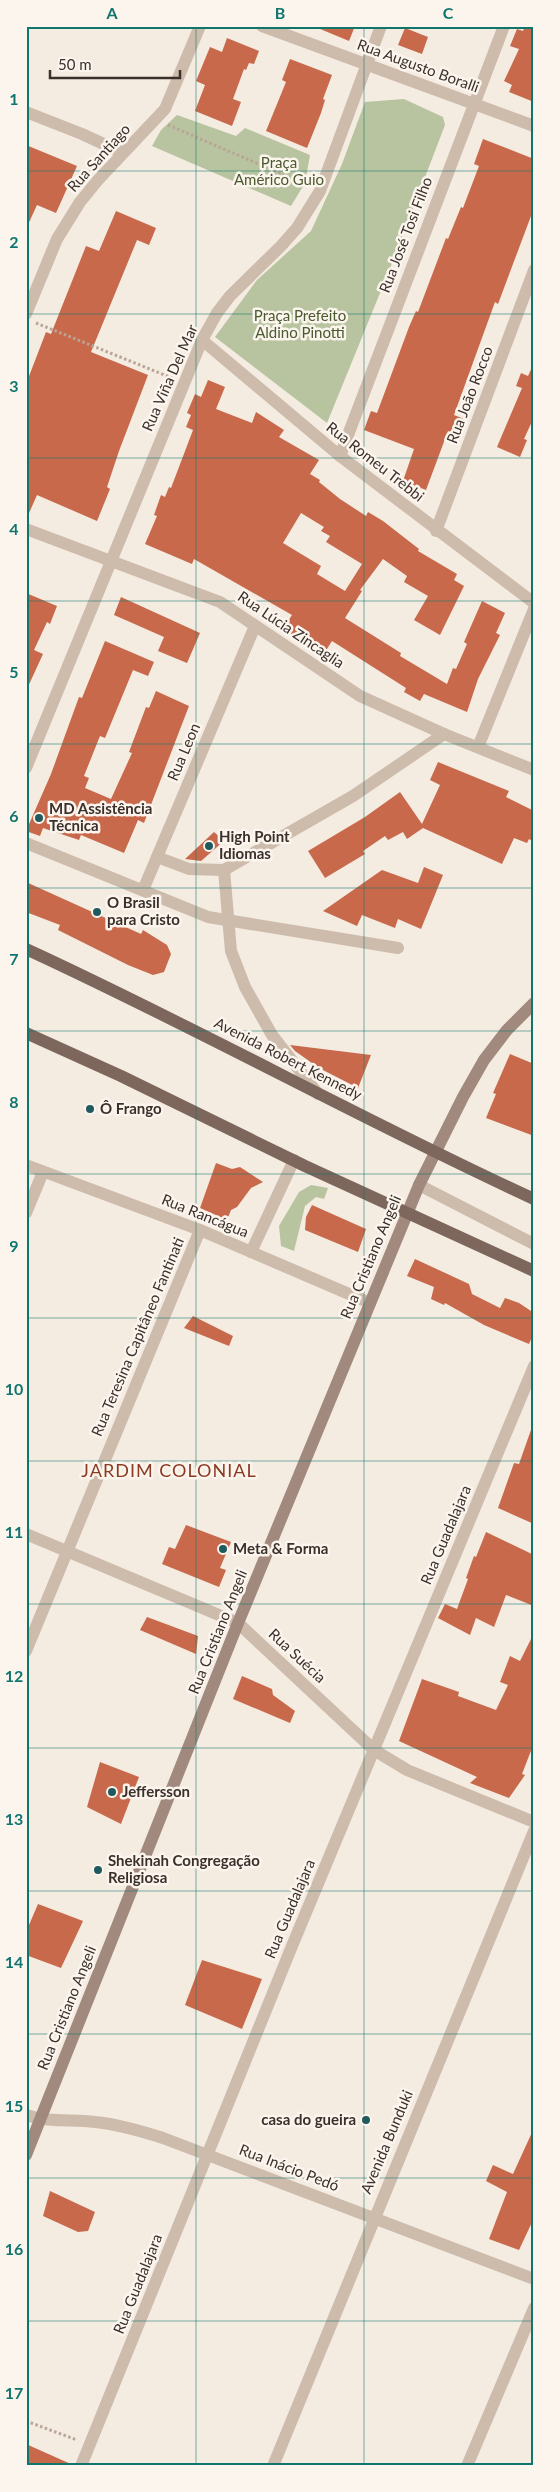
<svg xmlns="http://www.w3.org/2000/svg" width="560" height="2492" font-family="Lato,sans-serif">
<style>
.green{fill:#b8c4a0}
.building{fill:#c8694b;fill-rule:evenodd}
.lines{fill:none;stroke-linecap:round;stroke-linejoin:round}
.path{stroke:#b9a596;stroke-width:3;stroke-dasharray:2.5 2.5;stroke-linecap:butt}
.street{stroke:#cdbbac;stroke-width:12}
.secondary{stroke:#a18a7d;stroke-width:12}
.primary{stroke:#7d675c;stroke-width:12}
.grid{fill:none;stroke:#0f766e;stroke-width:1;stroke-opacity:0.55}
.poi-dot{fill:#1f5a5e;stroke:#fbf5ee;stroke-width:2}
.labels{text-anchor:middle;stroke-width:5;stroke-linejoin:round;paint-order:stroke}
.street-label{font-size:15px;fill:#3b302b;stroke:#fbf5ee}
.park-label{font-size:15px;fill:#4a5a2e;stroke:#fbf5ee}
.poi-label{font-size:15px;font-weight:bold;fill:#3b302b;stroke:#fbf5ee;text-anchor:start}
.quarter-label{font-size:18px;letter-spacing:1px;fill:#8c3b22;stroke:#fbf5ee}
.neatline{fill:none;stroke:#0f766e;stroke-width:2}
.grid-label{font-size:16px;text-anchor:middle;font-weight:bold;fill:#0f766e}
</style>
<rect width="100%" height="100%" fill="#f4ebe1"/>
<g class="green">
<polygon points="404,99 443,117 445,125 389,271 327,423 215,337 257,280 311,231 342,164 365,102"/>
<polygon points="177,115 236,136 245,128 310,155 305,183 291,206 152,146 161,130"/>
<polygon points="311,1185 328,1188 324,1199 316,1197 305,1206 294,1251 281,1246 279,1226 299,1192"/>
</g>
<g class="building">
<polygon points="313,26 355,26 349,41"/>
<polygon points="525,26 534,26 534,102 509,92 512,85 504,81 519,49 510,46 517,29 523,31"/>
<polygon points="405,28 428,37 422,54 398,45"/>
<polygon points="227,38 259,51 254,64 249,63 246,70 244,69 233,99 241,102 232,126 195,111 205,85 196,81 210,47 222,52"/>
<polygon points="290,59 332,75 323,99 325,100 321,113 307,148 266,131 286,82 282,80"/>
<polygon points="483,139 534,159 534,208 498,304 495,302 454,415 464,419 458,435 448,431 426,490 403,481 414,449 364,430 371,411 377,413 409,327 416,311 418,312 446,238 448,239 461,207 463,208 479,166 474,164"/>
<polygon points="26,145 77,166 56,213 37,205 26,229"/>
<polygon points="116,211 156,228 149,245 137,240 91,352 148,375 119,451 107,487 110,489 97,521 37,495 26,520 26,384 46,332 51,334 86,246 99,251"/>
<polygon points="534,363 534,417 524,439 527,440 520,457 497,447 522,388 516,386 521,373 528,376"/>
<path d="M208 380 225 387 216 409 252 423 256 412 284 430 279 437 319 460 310 474 320 480 319 482 340 499 366 516 368 512 383 521 419 549 418 551 457 574 454 580 464 586 440 635 414 620 428 596 404 582 407 576 383 559 360 590 362 591 345 618 401 653 400 656 447 684 453 668 456 669 467 644 464 642 482 601 505 613 496 633 500 635 478 679 467 712 424 694 420 701 404 692 406 688 332 641 325 652 302 639 301 640 283 629 292 615 194 559 192 564 145 544 157 516 154 515 161 495 165 497 169 487 171 488 193 430 186 427 191 415 187 413 195 394 201 397ZM301 513 324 527 321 531 330 536 326 542 362 564 345 591 317 574 321 566 283 543Z"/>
<polygon points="26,593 57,606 50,624 47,622 34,650 43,654 26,691"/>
<polygon points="121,597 200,633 187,663 158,651 164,637 114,615"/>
<polygon points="105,641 154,662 148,676 133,670 105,738 100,736 84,776 89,778 85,788 111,799 132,753 129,752 146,707 149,708 156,691 189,706 144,823 138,820 124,853 81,835 79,840 43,828 40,836 26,831 51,774 79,697 82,698"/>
<polygon points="438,762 509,791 506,797 534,811 534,842 529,839 527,843 514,838 502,864 423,828 407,839 403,832 388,840 385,836 363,851 365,854 325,878 308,851 365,817 400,792 422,824 440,785 430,780"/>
<polygon points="214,832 224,841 201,861 185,859"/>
<polygon points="424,867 443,875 421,929 398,919 395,928 362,915 357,926 323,911 382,870 418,883"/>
<polygon points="26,882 141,934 143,930 167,945 171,954 164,972 153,975 128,965 58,930 60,925 26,912"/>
<polygon points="290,1045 371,1055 358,1088 319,1068 295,1051"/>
<polygon points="510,1054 534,1064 534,1136 486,1118 496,1094 493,1093"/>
<polygon points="216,1163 232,1169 240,1167 263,1182 251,1188 237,1207 231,1210 227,1220 200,1208"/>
<polygon points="312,1205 366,1229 358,1252 305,1230 306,1217"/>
<polygon points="415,1259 469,1284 472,1294 500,1308 505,1298 519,1303 531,1311 534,1332 529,1344 484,1325 445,1303 444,1305 431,1299 434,1287 407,1276"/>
<polygon points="193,1316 233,1336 229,1346 184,1328"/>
<polygon points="532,1427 534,1428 534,1524 498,1508 514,1463 519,1464"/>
<polygon points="186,1525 231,1542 220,1568 226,1570 219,1587 162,1564 169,1547 175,1549"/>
<polygon points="486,1532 534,1555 534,1606 506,1595 494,1627 476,1618 470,1635 438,1618 445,1604 457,1609 468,1579 466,1578 474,1556 476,1557"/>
<polygon points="147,1617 198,1636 196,1654 140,1630"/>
<polygon points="534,1633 534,1743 522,1774 525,1775 509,1798 470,1783 477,1777 399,1741 422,1679 459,1692 458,1696 496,1710 508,1685 500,1682 510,1656 520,1661"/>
<polygon points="242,1676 272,1689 273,1695 295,1711 290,1723 233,1699"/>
<polygon points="100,1762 139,1777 121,1824 87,1807"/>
<polygon points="38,1904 83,1921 61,1968 26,1955 26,1932"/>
<polygon points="202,1960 262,1979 242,2029 185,2005"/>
<polygon points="534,2128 534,2218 519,2250 489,2239 507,2192 486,2181 493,2165 513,2174"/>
<polygon points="50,2191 95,2212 88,2231 78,2232 43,2216"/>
<polygon points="26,2444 73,2465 73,2466 26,2466"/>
</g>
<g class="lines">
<g class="path">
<polyline points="168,125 307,185"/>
<polyline points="36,323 172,378"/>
<polyline points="26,2421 77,2440"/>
</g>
<g class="street">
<polyline points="262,26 534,126"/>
<polyline points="26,112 82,134 123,153"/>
<polyline points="26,314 57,239 80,202 98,180 165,109 200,26"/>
<polyline points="202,340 340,456 534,603"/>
<polyline points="340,456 504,26"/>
<polyline points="26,529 220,602 360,696 444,734 534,770"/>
<polyline points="436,531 534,270"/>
<polyline points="478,747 534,609"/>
<polyline points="26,768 202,340 217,313 230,296 281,246 297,228 320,191 381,26"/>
<polyline points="26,843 208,917 398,948"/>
<polyline points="157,857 189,869 224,870"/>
<polyline points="224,870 353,796 444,734"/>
<polyline points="224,870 231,951 245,987 272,1035 318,1094"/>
<polyline points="143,890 255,626"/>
<polyline points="26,1165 200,1230 370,1303"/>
<polyline points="419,1185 534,1244"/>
<polyline points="26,1213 43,1172"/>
<polyline points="251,1252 294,1160"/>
<polyline points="26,1534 238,1623 374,1750 407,1770 534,1822"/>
<polyline points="26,1651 200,1230"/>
<path d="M26 2115C49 2123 72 2119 95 2122 118 2124 141 2131 163 2138L534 2279"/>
<polyline points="81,2466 292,1946 534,1366"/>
<polyline points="273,2466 534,1831"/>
<polyline points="467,2466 534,2308"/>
</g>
<polyline class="secondary" points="26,2155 238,1623 419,1185 463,1097 484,1060 507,1030 534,1003"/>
<g class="primary">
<path d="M26 949C198 1028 362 1120 534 1199"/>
<polyline points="26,1033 121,1076 305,1166 534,1271"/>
</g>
</g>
<path class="grid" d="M196 26V2466M364 26V2466M26 171H534M26 314H534M26 458H534M26 601H534M26 744H534M26 888H534M26 1031H534M26 1174H534M26 1318H534M26 1461H534M26 1604H534M26 1748H534M26 1891H534M26 2034H534M26 2178H534M26 2321H534"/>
<g class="poi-dot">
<circle cx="39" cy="818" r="5"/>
<circle cx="209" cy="846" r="5"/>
<circle cx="97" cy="912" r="5"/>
<circle cx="90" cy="1109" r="5"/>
<circle cx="223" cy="1549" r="5"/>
<circle cx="112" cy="1792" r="5"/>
<circle cx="98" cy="1870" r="5"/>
<circle cx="366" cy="2120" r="5"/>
</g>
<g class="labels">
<g class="street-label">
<text transform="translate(418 66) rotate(20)" y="5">Rua Augusto Boralli</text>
<text transform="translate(99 158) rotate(-48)" y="5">Rua Santiago</text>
<text transform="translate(406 235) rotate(-69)" y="5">Rua José Tosi Filho</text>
<text transform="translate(170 378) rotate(-66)" y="5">Rua Viña Del Mar</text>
<text transform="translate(470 395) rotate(-69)" y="5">Rua João Rocco</text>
<text transform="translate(375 462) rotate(38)" y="5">Rua Romeu Trebbi</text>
<text transform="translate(291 630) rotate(34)" y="5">Rua Lúcia Zincaglia</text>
<text transform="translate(184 752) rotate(-67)" y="5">Rua Leon</text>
<text transform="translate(288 1059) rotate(27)" y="5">Avenida Robert Kennedy</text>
<text transform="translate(205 1216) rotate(22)" y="5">Rua Rancágua</text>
<text transform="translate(371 1257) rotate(-67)" y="5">Rua Cristiano Angeli</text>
<text transform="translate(138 1337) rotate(-67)" y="5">Rua Teresina Capitâneo Fantinati</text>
<text transform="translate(446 1535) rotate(-67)" y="5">Rua Guadalajara</text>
<text transform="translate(218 1632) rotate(-68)" y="5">Rua Cristiano Angeli</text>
<text transform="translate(297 1656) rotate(43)" y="5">Rua Suécia</text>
<text transform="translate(290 1909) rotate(-67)" y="5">Rua Guadalajara</text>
<text transform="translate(67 2008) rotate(-68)" y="5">Rua Cristiano Angeli</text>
<text transform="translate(387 2142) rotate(-67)" y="5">Avenida Bunduki</text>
<text transform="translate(289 2168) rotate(21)" y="5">Rua Inácio Pedó</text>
<text transform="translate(138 2284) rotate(-68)" y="5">Rua Guadalajara</text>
</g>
<g class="park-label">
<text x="279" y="168">Praça<tspan x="279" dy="17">Américo Guio</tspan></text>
<text x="300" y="321">Praça Prefeito<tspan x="300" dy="17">Aldino Pinotti</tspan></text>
</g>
<g class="poi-label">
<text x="49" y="814">MD Assistência<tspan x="49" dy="17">Técnica</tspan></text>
<text x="219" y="842">High Point<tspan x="219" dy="17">Idiomas</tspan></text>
<text x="107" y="908">O Brasil<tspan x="107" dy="17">para Cristo</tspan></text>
<text x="100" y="1114">Ô Frango</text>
<text x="233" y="1554">Meta &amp; Forma</text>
<text x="122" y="1797">Jeffersson</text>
<text x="108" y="1866">Shekinah Congregação<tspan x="108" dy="17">Religiosa</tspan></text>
<text x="356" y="2125" text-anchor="end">casa do gueira</text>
</g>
<g class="quarter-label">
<text x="169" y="1477">JARDIM COLONIAL</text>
</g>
</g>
<rect width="560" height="2492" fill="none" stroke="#fbf5ee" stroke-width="55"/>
<path d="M50 70v8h130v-8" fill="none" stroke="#3b302b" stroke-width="2.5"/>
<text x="58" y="70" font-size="15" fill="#3b302b" stroke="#fbf5ee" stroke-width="4" paint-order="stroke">50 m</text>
<rect x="28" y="28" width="504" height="2436" class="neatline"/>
<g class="grid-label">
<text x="112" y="19">A</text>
<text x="280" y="19">B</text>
<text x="448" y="19">C</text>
<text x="14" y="105">1</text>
<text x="14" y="248">2</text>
<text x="14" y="392">3</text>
<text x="14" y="535">4</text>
<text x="14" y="678">5</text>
<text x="14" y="822">6</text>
<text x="14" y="965">7</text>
<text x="14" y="1108">8</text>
<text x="14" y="1252">9</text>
<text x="14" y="1395">10</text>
<text x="14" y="1538">11</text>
<text x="14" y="1682">12</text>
<text x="14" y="1825">13</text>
<text x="14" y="1968">14</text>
<text x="14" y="2112">15</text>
<text x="14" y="2255">16</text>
<text x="14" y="2399">17</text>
</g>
</svg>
